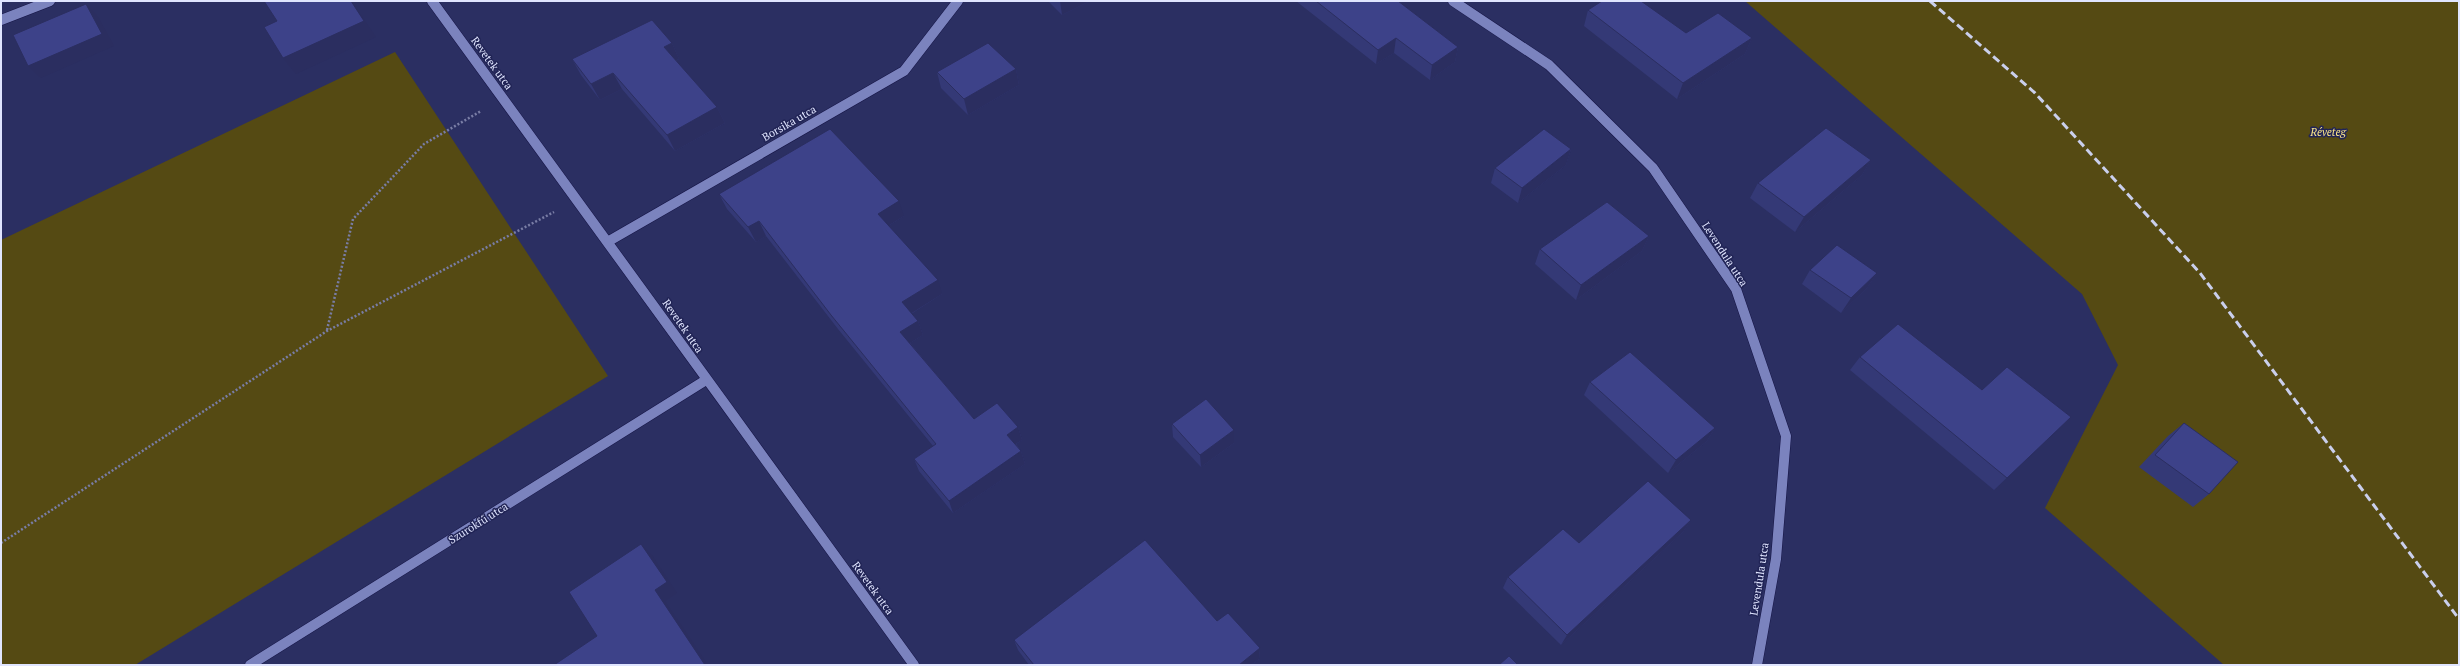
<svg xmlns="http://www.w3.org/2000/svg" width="2460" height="666" font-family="'PT Serif',serif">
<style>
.green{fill:#554a13}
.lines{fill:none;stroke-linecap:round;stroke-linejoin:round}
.minor-casing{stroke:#151445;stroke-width:11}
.path{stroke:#797da5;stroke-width:2.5;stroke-dasharray:2 2;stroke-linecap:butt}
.minor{stroke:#7b83be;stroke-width:10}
.rail{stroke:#cacfec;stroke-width:3;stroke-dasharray:8 4;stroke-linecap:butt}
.wall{fill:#343976}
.shaded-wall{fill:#2b2e60}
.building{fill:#3d4289;stroke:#2b2e60}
.labels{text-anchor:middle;stroke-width:3;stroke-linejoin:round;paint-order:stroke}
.street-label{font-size:11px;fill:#e0e5ff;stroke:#212456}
.park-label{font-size:11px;font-style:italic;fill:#fae587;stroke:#212456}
</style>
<rect width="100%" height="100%" fill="#2b2f62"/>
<g class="green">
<polygon points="1745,1 2459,1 2459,665 2224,665 2045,508 2118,365 2082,294"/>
<polygon points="395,52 608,376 135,665 1,665 1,240"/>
</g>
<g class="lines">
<defs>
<g id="minor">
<path d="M432 1C594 221 753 444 914 665"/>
<polyline points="1453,1 1549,65 1653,168 1736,289 1786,436 1776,559 1757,665"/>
<polyline points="1,20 50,1"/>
<polyline points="609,241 904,71 958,1"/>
<polyline points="250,665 706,380"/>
</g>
</defs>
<use href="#minor" class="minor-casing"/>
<g class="path">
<polyline points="327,330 353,219 424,144 481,111"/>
<polyline points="1,543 327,331 554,212"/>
</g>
<use href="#minor" class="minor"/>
<polyline class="rail" points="1930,1 2035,93 2200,273 2459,619"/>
</g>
<g class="wall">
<polygon points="1048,1 1090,1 1062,15"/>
<polygon points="1296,1 1398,1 1458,47 1455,62 1430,80 1394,53 1376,64"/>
<polygon points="1588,10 1686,33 1752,38 1745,54 1677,99 1584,26"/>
<polygon points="672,43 679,59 676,61 717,107 725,123 675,151 622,89 600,100 581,75 572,59"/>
<polygon points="1016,69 1019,85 968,115 941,88 937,72"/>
<polygon points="1571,149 1566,165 1518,203 1491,183 1495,168"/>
<polygon points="1871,160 1862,175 1795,232 1750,198 1758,183"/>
<polygon points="719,194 904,216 888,226 942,294 911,314 918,321 923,335 910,343 974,419 1018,427 1022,440 1016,444 1021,451 1025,464 953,513 919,471 914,459 933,446 838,329 766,236 756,242 727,209"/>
<polygon points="1649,236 1642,251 1576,300 1535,264 1540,249"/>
<polygon points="1810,270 1877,273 1867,288 1841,313 1802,284"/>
<polygon points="1860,357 1982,390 2071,417 1994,490 1850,370"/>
<polygon points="1590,382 1715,428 1707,441 1668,473 1584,395"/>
<polygon points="2184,423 2209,494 2193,507 2139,467 2168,436"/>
<polygon points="1172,424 1234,430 1234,443 1201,467 1173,437"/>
<polygon points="1691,520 1683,532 1561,645 1503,588 1508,577 1579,543"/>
<polygon points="1217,621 1260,648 1259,659 1251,665 1029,665 1018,650 1014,640"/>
</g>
<g class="shaded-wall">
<polygon points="351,1 376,37 296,74 283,58"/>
<polygon points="1060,1 1090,1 1062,15"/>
<polygon points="86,4 98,17 114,46 41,78 28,66"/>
<polygon points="1396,38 1394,53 1376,64 1378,50"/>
<polygon points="1752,38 1745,54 1677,99 1683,83"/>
<polygon points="672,43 679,59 671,63 664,47"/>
<polygon points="1458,47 1455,62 1430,80 1432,65"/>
<polygon points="1016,69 1019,85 968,115 964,99"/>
<polygon points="613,73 622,89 600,100 591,84"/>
<polygon points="717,107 725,123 675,151 667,135"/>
<polygon points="1571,149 1566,165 1518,203 1522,188"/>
<polygon points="1871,160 1862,175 1795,232 1804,217"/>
<polygon points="899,201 904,216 883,229 878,214"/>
<polygon points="759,221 766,236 756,242 748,227"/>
<polygon points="1649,236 1642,251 1576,300 1581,285"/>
<polygon points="1877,273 1867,288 1841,313 1851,298"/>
<polygon points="938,280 942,294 907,316 902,302"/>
<polygon points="918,321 923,335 905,346 900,332"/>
<polygon points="1018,427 1022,440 1011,447 1007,435"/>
<polygon points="1715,428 1707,441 1668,473 1676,460"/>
<polygon points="1234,430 1234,443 1201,467 1200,455"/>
<polygon points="1021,451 1025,464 953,513 949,501"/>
<polygon points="1691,520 1683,532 1561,645 1567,635"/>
<polygon points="641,544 652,555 677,593 665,601 708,665 705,665 655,590"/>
<polygon points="1260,648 1259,659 1251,665 1239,665"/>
</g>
<g class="building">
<polygon points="264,1 351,1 364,21 283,58 264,27 277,21"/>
<polygon points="1316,1 1398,1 1458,47 1432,65 1396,38 1378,50"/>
<polygon points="1602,1 1641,1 1686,33 1718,13 1752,38 1683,83 1588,10"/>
<polygon points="86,4 102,34 28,66 13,35"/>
<polygon points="652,20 672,43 664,47 717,107 667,135 613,73 591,84 572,59"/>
<polygon points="988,43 1016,69 964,99 937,72"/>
<polygon points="1826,128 1871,160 1804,217 1758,183"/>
<polygon points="830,129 899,201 878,214 938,280 902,302 918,321 900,332 974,419 997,403 1018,427 1007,435 1021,451 949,501 914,459 936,444 831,315 759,221 748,227 719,194"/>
<polygon points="1544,129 1571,149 1522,188 1495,168"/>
<polygon points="1607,202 1649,236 1581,285 1540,249"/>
<polygon points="1837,245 1877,273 1851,298 1810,270"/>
<polygon points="1898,324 1982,390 2007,367 2071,417 2007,478 1860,357"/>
<polygon points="1630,352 1715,428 1676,460 1590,382"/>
<polygon points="1206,399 1234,430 1200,455 1172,424"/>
<polygon points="2184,423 2238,462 2209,494 2155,455"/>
<polygon points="1648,481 1691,520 1567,635 1508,577 1563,529 1579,543"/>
<polygon points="1145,540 1217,621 1228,613 1260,648 1239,665 1034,665 1014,640"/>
<polygon points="641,544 667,582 655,590 705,665 554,665 597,636 569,592"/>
<polygon points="1509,656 1518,665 1499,665"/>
</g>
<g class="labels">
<g class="street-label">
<text transform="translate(492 63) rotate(54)" y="4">Revetek utca</text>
<text transform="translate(789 123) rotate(-30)" y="4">Borsika utca</text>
<text transform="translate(1725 254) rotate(57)" y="4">Levendula utca</text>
<text transform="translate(683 326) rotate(55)" y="4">Revetek utca</text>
<text transform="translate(478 523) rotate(-32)" y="4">Szurokfű utca</text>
<text transform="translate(1759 579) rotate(-81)" y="4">Levendula utca</text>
<text transform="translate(873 588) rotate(54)" y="4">Revetek utca</text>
</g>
<g class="park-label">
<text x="2328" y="136">Réveteg</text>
</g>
</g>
<rect width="2460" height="666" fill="none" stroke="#e0e5ff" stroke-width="4"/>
</svg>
